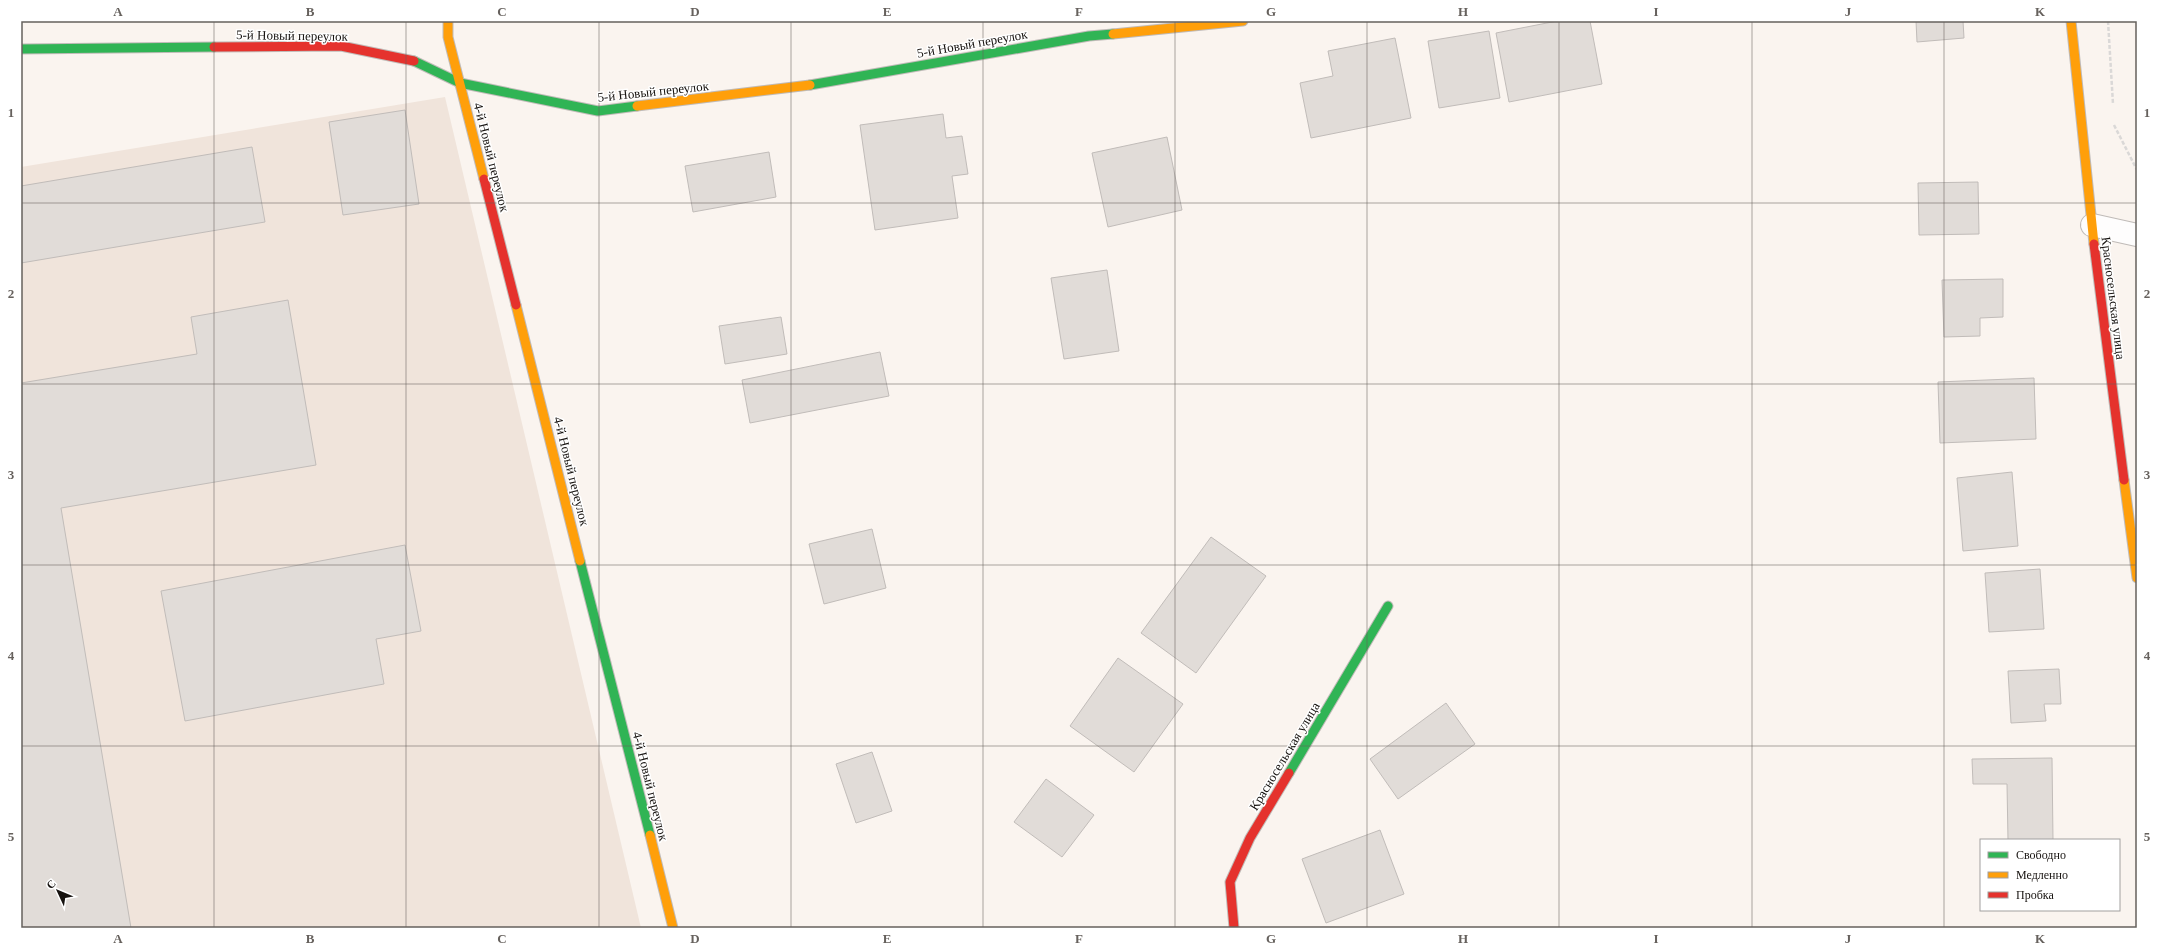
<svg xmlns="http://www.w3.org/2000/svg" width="2158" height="949" font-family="Georgia,serif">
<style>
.built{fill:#f0e4db}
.building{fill:#e1dcd8;stroke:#c1bcb9}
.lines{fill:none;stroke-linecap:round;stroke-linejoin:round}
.street-casing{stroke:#c0bbb8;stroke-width:24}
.fast-casing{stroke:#c0bbb8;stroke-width:11}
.slow-casing{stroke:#c0bbb8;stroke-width:11}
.jam-casing{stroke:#c0bbb8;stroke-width:11}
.path{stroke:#dad8d7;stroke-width:2.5;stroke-dasharray:4 2;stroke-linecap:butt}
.street{stroke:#fefdfd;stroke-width:22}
.fast{stroke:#30b455;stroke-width:9}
.slow{stroke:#ff9f0a;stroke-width:9}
.jam{stroke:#e5322d;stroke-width:9}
.grid{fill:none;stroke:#66615d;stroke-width:1;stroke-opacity:0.55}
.labels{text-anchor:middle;stroke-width:3;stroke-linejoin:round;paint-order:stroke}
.street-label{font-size:13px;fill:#16120f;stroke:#fff}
.neatline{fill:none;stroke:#66615d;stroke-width:1.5}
.grid-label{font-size:13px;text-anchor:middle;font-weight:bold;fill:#66615d}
</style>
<rect width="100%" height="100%" fill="#faf4ef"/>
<polygon class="built" points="445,97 641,928 21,928 21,167"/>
<g class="building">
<polygon points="1557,21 1590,21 1602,84 1509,102 1496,33"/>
<polygon points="1916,21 1963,21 1964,38 1917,42"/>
<polygon points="1489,31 1500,98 1439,108 1428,41"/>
<polygon points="1395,38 1411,118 1311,138 1300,83 1333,76 1328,51"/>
<polygon points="405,110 419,204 343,215 329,122"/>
<polygon points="943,114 946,138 962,136 968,174 952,176 958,218 875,230 860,125"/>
<polygon points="1167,137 1182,210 1108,227 1092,153"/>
<polygon points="252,147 265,222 21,263 21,186"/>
<polygon points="769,152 776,197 693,212 685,166"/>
<polygon points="1978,182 1979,234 1919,235 1918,183"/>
<polygon points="1107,270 1119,351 1064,359 1051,278"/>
<polygon points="2003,279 2003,317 1980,318 1980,336 1944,337 1942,280"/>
<polygon points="288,300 316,465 61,508 131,928 21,928 21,383 197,354 191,317"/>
<polygon points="781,317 787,354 725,364 719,326"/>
<polygon points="880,352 889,396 750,423 742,380"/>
<polygon points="2034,378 2036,439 1940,443 1938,382"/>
<polygon points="2012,472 2018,546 1963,551 1957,478"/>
<polygon points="872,529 886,588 824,604 809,544"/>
<polygon points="1211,537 1266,576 1196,673 1141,633"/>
<polygon points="405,545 421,631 376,639 384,684 185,721 161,591"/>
<polygon points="2040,569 2044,629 1989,632 1985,573"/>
<polygon points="1118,658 1183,704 1134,772 1070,726"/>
<polygon points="2059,669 2061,704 2044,704 2046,721 2011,723 2008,671"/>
<polygon points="1446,703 1475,744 1398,799 1370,759"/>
<polygon points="872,752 892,811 856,823 836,764"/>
<polygon points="2052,758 2053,840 2008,840 2007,784 1973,784 1972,759"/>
<polygon points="1046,779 1094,815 1062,857 1014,822"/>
<polygon points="1380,830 1404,894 1326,923 1302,859"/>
</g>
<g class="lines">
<defs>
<polyline id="street" points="2092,225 2137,235"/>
<g id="fast">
<polyline points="21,49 214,47"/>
<polyline points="414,61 460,83 598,111 637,106"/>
<polyline points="810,85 1089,36 1113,34"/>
<polyline points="580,561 650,835"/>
<polyline points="1289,773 1388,606"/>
</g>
<g id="slow">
<polyline points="448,21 448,37 484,179"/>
<polyline points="2071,21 2094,244"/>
<polyline points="1113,34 1243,21"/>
<polyline points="637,106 810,85"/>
<polyline points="516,305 580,561"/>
<polyline points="2124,480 2137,578"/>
<polyline points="650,835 673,928"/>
</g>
<g id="jam">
<polyline points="214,47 341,46 414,61"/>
<polyline points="484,179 516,305"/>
<polyline points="2094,244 2124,480"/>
<polyline points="1234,928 1230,882 1250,838 1289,773"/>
</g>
</defs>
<use href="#street" class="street-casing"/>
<use href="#fast" class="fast-casing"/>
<use href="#slow" class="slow-casing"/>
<use href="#jam" class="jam-casing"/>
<g class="path">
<polyline points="2108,21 2113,104"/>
<polyline points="2114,125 2137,170"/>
</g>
<use href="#street" class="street"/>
<use href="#fast" class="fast"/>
<use href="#slow" class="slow"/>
<use href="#jam" class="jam"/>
</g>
<path class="grid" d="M214 21V928M406 21V928M599 21V928M791 21V928M983 21V928M1175 21V928M1367 21V928M1559 21V928M1752 21V928M1944 21V928M21 203H2137M21 384H2137M21 565H2137M21 746H2137"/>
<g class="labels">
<g class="street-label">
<text transform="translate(292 35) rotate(1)" y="5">5-й Новый переулок</text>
<text transform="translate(972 43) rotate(-10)" y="5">5-й Новый переулок</text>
<text transform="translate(653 91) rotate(-6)" y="5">5-й Новый переулок</text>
<text transform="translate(492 157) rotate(76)" y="5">4-й Новый переулок</text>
<text transform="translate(2114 298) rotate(83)" y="5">Красносельская улица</text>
<text transform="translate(572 471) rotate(76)" y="5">4-й Новый переулок</text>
<text transform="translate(1284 756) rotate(-59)" y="5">Красносельская улица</text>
<text transform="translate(651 786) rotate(76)" y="5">4-й Новый переулок</text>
</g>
</g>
<rect width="2158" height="949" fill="none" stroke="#ffffff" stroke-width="44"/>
<rect x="1980" y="839" width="140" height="72" fill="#ffffff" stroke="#a2a09f"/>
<rect x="1988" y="852" width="20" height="6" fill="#30b455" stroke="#a2a09f"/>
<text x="2016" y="859" font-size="12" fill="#16120f">Свободно</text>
<rect x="1988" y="872" width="20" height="6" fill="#ff9f0a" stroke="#a2a09f"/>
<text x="2016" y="879" font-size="12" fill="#16120f">Медленно</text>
<rect x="1988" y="892" width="20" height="6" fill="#e5322d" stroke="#a2a09f"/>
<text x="2016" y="899" font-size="12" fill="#16120f">Пробка</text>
<g transform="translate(58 891) rotate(314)" stroke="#ffffff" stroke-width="3" paint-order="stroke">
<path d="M0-3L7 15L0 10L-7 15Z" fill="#16120f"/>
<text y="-6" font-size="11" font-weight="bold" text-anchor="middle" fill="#16120f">С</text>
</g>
<rect x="22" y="22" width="2114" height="905" class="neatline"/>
<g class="grid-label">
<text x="118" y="16">A</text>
<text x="310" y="16">B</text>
<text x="502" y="16">C</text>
<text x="695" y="16">D</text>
<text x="887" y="16">E</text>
<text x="1079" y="16">F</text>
<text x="1271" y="16">G</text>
<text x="1463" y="16">H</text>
<text x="1656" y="16">I</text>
<text x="1848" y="16">J</text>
<text x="2040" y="16">K</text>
<text x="11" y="117">1</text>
<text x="2147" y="117">1</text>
<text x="11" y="298">2</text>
<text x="2147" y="298">2</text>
<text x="11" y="479">3</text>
<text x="2147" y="479">3</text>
<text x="11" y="660">4</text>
<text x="2147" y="660">4</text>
<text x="11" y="841">5</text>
<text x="2147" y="841">5</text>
<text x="118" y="943">A</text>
<text x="310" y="943">B</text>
<text x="502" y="943">C</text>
<text x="695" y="943">D</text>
<text x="887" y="943">E</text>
<text x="1079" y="943">F</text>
<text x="1271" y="943">G</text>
<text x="1463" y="943">H</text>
<text x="1656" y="943">I</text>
<text x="1848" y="943">J</text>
<text x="2040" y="943">K</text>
</g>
</svg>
